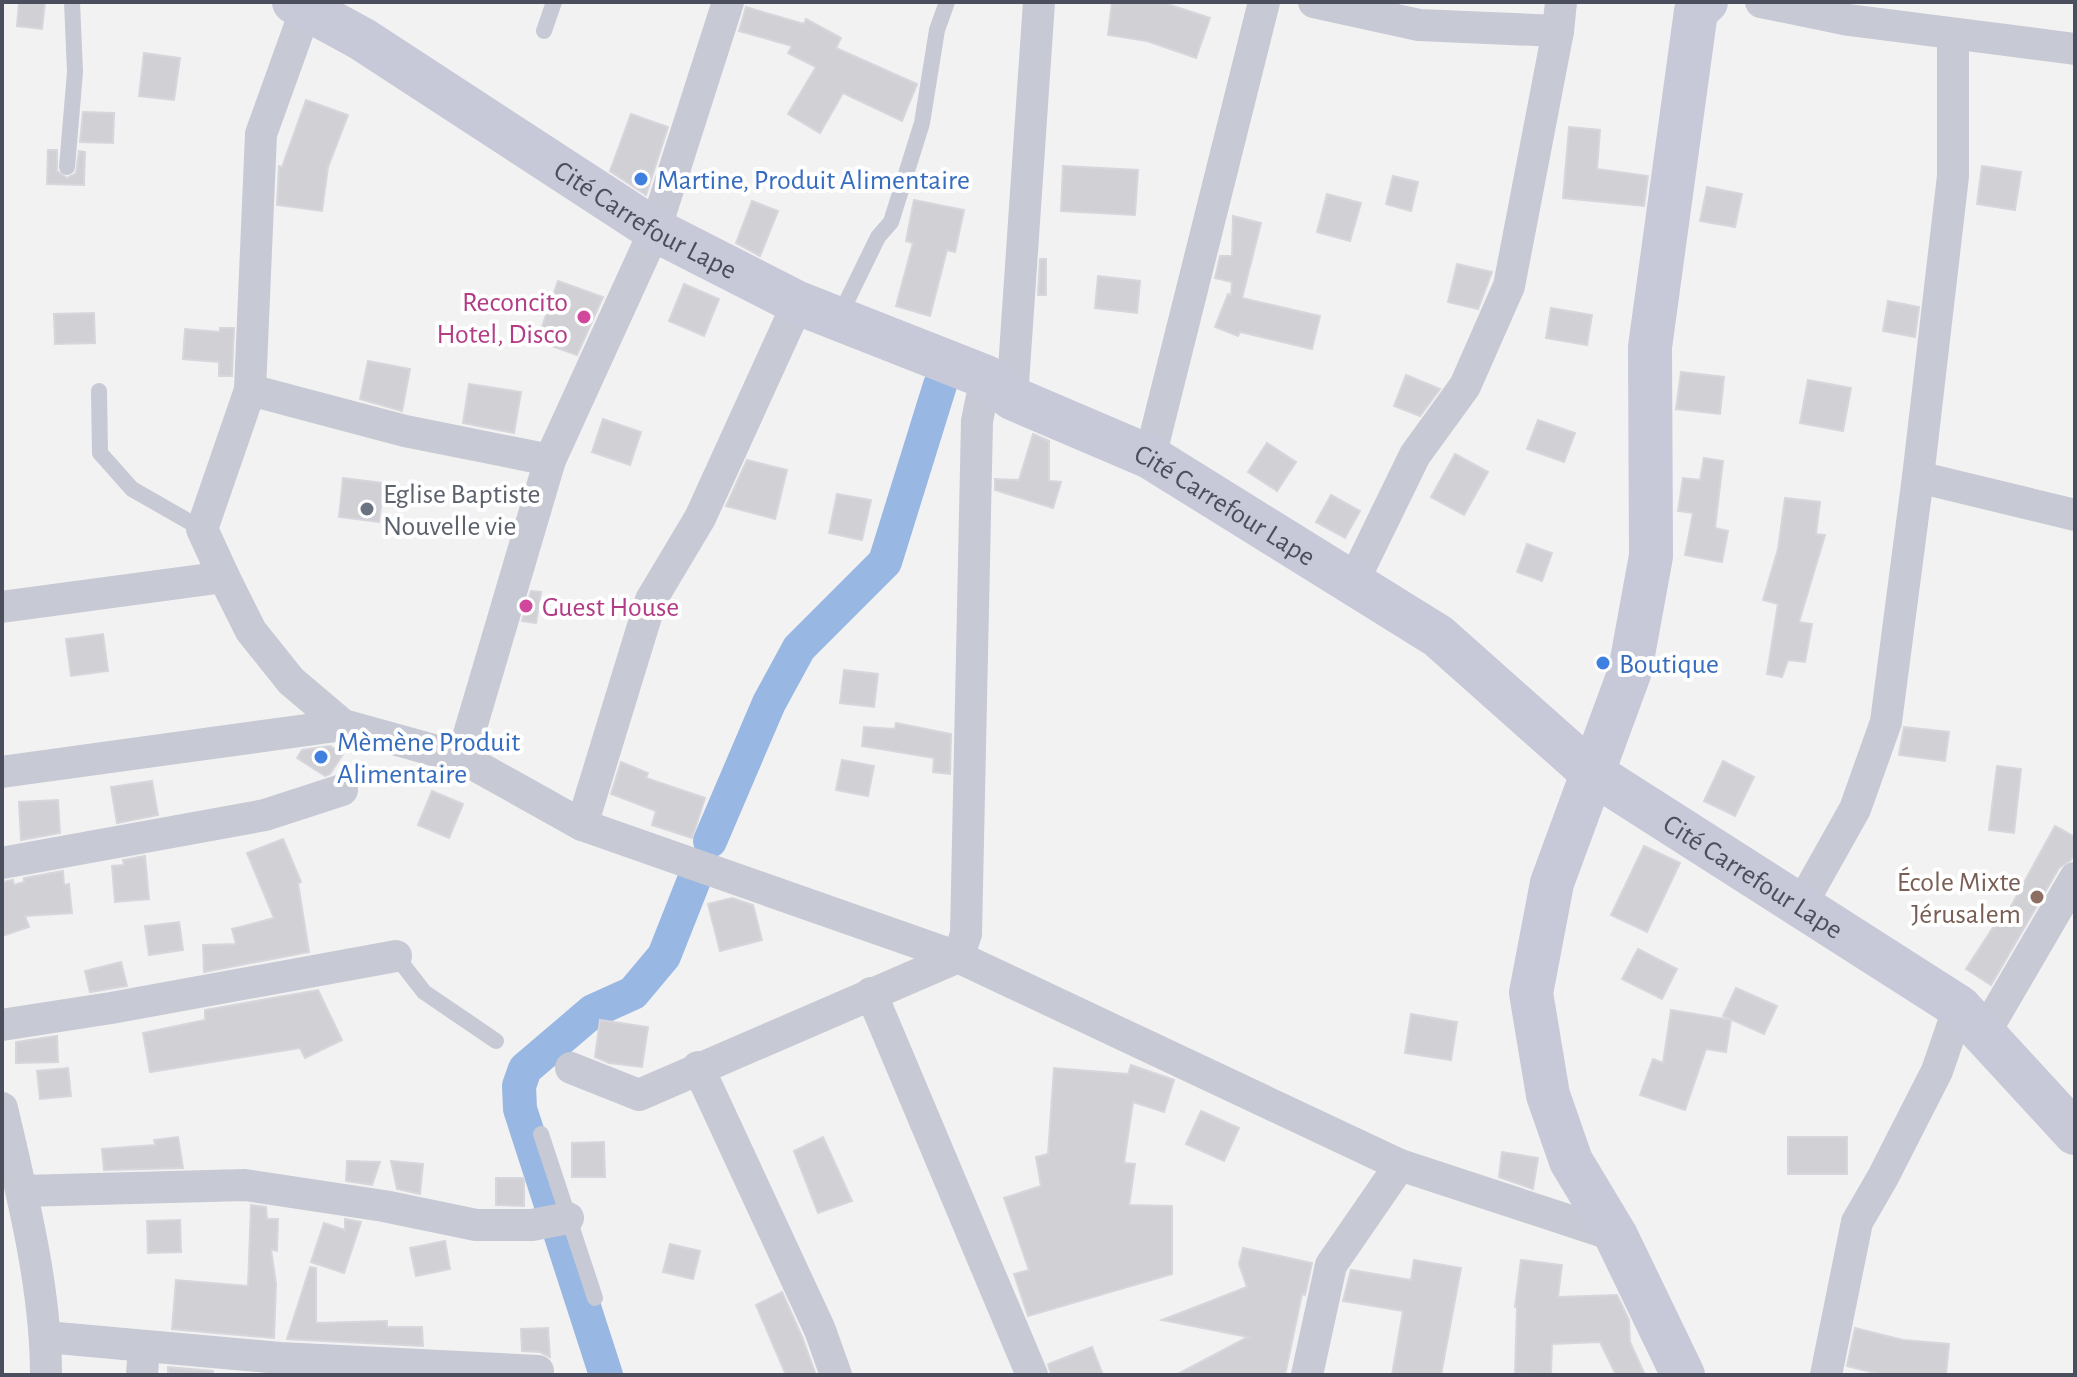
<svg xmlns="http://www.w3.org/2000/svg" width="2077" height="1377" font-family="'Alegreya Sans',sans-serif">
<style>
.lines{fill:none;stroke-linecap:round;stroke-linejoin:round}
.canal{stroke:#98b7e3;stroke-width:34}
.building{fill:#d0d0d5;stroke:#d7d6dc;stroke-width:2}
.lane{stroke:#c7c9d4;stroke-width:16}
.street{stroke:#c7c9d4;stroke-width:32}
.secondary{stroke:#c7c8d8;stroke-width:44}
.shop-dot{fill:#3f7fe0;stroke:#fff;stroke-width:3}
.hotel-dot{fill:#d1479c;stroke:#fff;stroke-width:3}
.worship-dot{fill:#6b7280;stroke:#fff;stroke-width:3}
.education-dot{fill:#8d6e63;stroke:#fff;stroke-width:3}
.labels{text-anchor:middle;stroke-width:8;stroke-linejoin:round;paint-order:stroke}
.shop-label{font-size:28px;fill:#366cbe;stroke:#fff;text-anchor:start}
.street-label{font-size:28px;fill:#4b4e5d;stroke:#fff}
.hotel-label{font-size:28px;fill:#b23c85;stroke:#fff;text-anchor:end}
.worship-label{font-size:28px;fill:#5b616d;stroke:#fff;text-anchor:start}
.education-label{font-size:28px;fill:#785e54;stroke:#fff;text-anchor:end}
</style>
<rect width="100%" height="100%" fill="#f3f2f2"/>
<g class="lines">
<g class="canal">
<polyline points="710,841 769,703 799,648 885,562 940,385"/>
<polyline points="606,1375 520,1109 519,1086 525,1069 593,1011 633,993 664,956 696,875"/>
</g>
</g>
<g class="building">
<polygon points="19,2 45,2 42,29 17,26"/>
<polygon points="1112,2 1161,2 1210,18 1196,58 1147,41 1108,35"/>
<polygon points="746,7 804,24 806,19 841,38 836,48 917,84 902,121 843,93 820,133 788,114 816,67 788,53 792,46 739,31"/>
<polygon points="144,53 180,58 174,100 139,96"/>
<polygon points="306,100 348,115 328,167 322,211 277,205 279,166 282,167"/>
<polygon points="83,112 114,113 113,143 80,142"/>
<polygon points="631,114 668,127 646,195 610,171"/>
<polygon points="1569,127 1600,130 1597,169 1648,176 1644,206 1563,198"/>
<polygon points="48,150 57,150 57,171 67,178 76,173 79,151 85,152 84,185 47,184"/>
<polygon points="1063,166 1138,170 1135,215 1061,211"/>
<polygon points="1982,166 2021,172 2015,210 1977,204"/>
<polygon points="1393,176 1418,182 1411,211 1386,204"/>
<polygon points="1707,187 1742,194 1735,227 1700,221"/>
<polygon points="1327,194 1361,203 1350,241 1317,232"/>
<polygon points="914,200 964,210 955,252 947,250 930,316 896,306 913,243 906,241"/>
<polygon points="752,201 778,211 760,256 736,243"/>
<polygon points="1233,216 1261,223 1242,298 1320,316 1312,349 1240,332 1238,336 1215,327 1228,294 1231,295 1232,282 1215,278 1220,256 1232,256"/>
<polygon points="1040,259 1046,259 1046,295 1038,295"/>
<polygon points="1457,264 1492,272 1478,309 1448,302"/>
<polygon points="1098,276 1140,281 1137,313 1095,308"/>
<polygon points="558,281 603,297 577,355 537,341"/>
<polygon points="684,284 719,299 704,336 669,321"/>
<polygon points="1888,301 1919,307 1915,337 1883,331"/>
<polygon points="1551,308 1592,315 1587,345 1546,338"/>
<polygon points="94,313 95,343 55,344 54,314"/>
<polygon points="220,328 234,328 232,376 219,376 219,362 183,359 185,329 220,332"/>
<polygon points="368,361 410,369 402,411 360,399"/>
<polygon points="1681,372 1724,377 1720,414 1676,409"/>
<polygon points="1406,375 1440,389 1420,416 1394,406"/>
<polygon points="1808,380 1851,388 1843,431 1800,423"/>
<polygon points="469,384 521,392 514,433 463,423"/>
<polygon points="603,419 641,432 630,465 592,452"/>
<polygon points="1538,420 1575,433 1564,462 1527,449"/>
<polygon points="1033,434 1049,441 1049,481 1061,482 1053,508 995,490 995,479 1019,480"/>
<polygon points="1267,443 1296,462 1277,491 1248,472"/>
<polygon points="1455,454 1488,472 1464,515 1431,497"/>
<polygon points="1704,458 1723,461 1715,528 1728,531 1722,562 1685,555 1693,513 1678,511 1683,478 1700,480"/>
<polygon points="747,460 787,470 775,519 726,506"/>
<polygon points="343,478 384,483 379,522 339,517"/>
<polygon points="837,494 871,500 862,540 829,533"/>
<polygon points="1331,495 1360,511 1345,538 1316,522"/>
<polygon points="1785,498 1820,502 1816,534 1825,535 1799,622 1812,624 1805,662 1788,660 1782,677 1767,674 1778,604 1763,600 1778,549"/>
<polygon points="1527,544 1552,553 1542,581 1517,572"/>
<polygon points="531,591 541,592 536,623 522,621"/>
<polygon points="103,634 108,671 71,676 66,639"/>
<polygon points="844,670 878,674 874,707 840,703"/>
<polygon points="896,723 951,734 950,774 933,772 934,758 862,746 864,727 895,729"/>
<polygon points="1904,727 1949,732 1945,761 1899,755"/>
<polygon points="330,746 343,754 330,774 325,776 297,758 302,750"/>
<polygon points="842,760 874,766 868,796 836,790"/>
<polygon points="1723,761 1754,777 1735,816 1704,801"/>
<polygon points="621,762 648,773 646,778 705,798 692,838 652,825 656,811 611,794"/>
<polygon points="1997,766 2021,769 2014,833 1989,830"/>
<polygon points="152,781 158,815 117,823 111,787"/>
<polygon points="432,791 463,804 449,838 418,825"/>
<polygon points="58,800 60,833 21,840 19,802"/>
<polygon points="2055,826 2075,837 2075,853 2071,860 2059,868 1991,985 1966,969 2005,909 2004,919"/>
<polygon points="283,839 301,882 298,883 309,952 204,972 203,945 236,944 232,929 274,918 247,853"/>
<polygon points="1644,846 1680,863 1647,932 1611,915"/>
<polygon points="145,856 149,899 115,902 112,866 124,865 123,860"/>
<polygon points="63,871 64,885 69,884 72,913 25,916 29,927 2,936 2,882 13,880 14,885 24,882 24,878"/>
<polygon points="732,898 753,905 762,940 720,951 708,904"/>
<polygon points="179,922 183,950 149,955 145,926"/>
<polygon points="1638,949 1677,969 1662,999 1622,979"/>
<polygon points="121,962 127,986 90,992 85,971"/>
<polygon points="1736,988 1777,1006 1764,1034 1723,1016"/>
<polygon points="318,990 342,1040 305,1058 300,1048 150,1072 143,1033 205,1020 205,1010"/>
<polygon points="1671,1010 1731,1020 1726,1052 1706,1049 1685,1110 1640,1095 1653,1059 1663,1063"/>
<polygon points="1411,1014 1457,1022 1451,1060 1405,1053"/>
<polygon points="600,1020 648,1027 642,1067 609,1063 595,1057"/>
<polygon points="57,1036 58,1062 16,1063 16,1042"/>
<polygon points="1131,1065 1174,1080 1164,1112 1133,1102 1124,1163 1135,1164 1129,1205 1172,1206 1172,1274 1028,1316 1014,1274 1029,1270 1004,1198 1041,1186 1036,1157 1048,1154 1054,1068 1128,1074"/>
<polygon points="68,1068 71,1096 40,1099 37,1071"/>
<polygon points="1201,1111 1239,1128 1224,1161 1186,1144"/>
<polygon points="178,1137 183,1168 104,1170 102,1149 155,1145 154,1140"/>
<polygon points="823,1137 852,1201 818,1213 794,1151"/>
<rect x="1788" y="1137" width="59" height="37"/>
<polygon points="604,1142 605,1177 572,1177 572,1143"/>
<polygon points="1502,1152 1538,1158 1533,1189 1499,1177"/>
<polygon points="347,1161 380,1162 372,1185 346,1181"/>
<polygon points="391,1161 423,1164 420,1194 397,1189"/>
<polygon points="496,1178 524,1178 524,1206 496,1205"/>
<polygon points="251,1205 266,1207 267,1219 278,1219 277,1251 271,1249 276,1284 274,1338 172,1329 176,1280 248,1286"/>
<polygon points="345,1219 361,1222 344,1273 311,1262 324,1223 345,1230"/>
<polygon points="180,1220 181,1252 148,1253 147,1221"/>
<polygon points="445,1241 450,1269 416,1276 410,1248"/>
<polygon points="670,1244 700,1251 693,1279 663,1272"/>
<polygon points="1243,1248 1312,1263 1305,1295 1302,1294 1285,1375 1176,1375 1248,1337 1162,1320 1247,1287 1239,1264"/>
<polygon points="1414,1260 1461,1268 1441,1375 1392,1375 1403,1311 1343,1301 1351,1270 1411,1280"/>
<polygon points="1521,1260 1562,1265 1558,1297 1617,1295 1629,1320 1630,1342 1645,1375 1616,1375 1600,1342 1552,1344 1551,1374 1515,1373 1517,1307 1515,1307"/>
<polygon points="310,1267 316,1268 316,1323 387,1321 387,1327 422,1327 423,1346 287,1339"/>
<polygon points="782,1292 802,1337 816,1375 786,1375 756,1305"/>
<polygon points="548,1328 550,1357 540,1352 522,1351 521,1329"/>
<polygon points="1855,1328 1903,1340 1949,1344 1946,1375 1883,1375 1847,1366"/>
<polygon points="1092,1347 1103,1375 1051,1375 1048,1364"/>
<polygon points="168,1367 213,1371 213,1375 168,1375"/>
</g>
<g class="lines">
<g class="lane">
<polyline points="544,31 554,2"/>
<polyline points="67,167 75,72 72,2"/>
<polyline points="838,319 878,237 891,222 922,123 937,30 947,2"/>
<polyline points="99,391 100,453 132,489 202,529"/>
<polyline points="396,956 424,992 496,1041"/>
<polyline points="541,1134 595,1298"/>
</g>
<g class="street">
<polyline points="1314,2 1419,25 1558,31"/>
<polyline points="1761,2 1849,20 2075,49"/>
<polyline points="250,390 405,431 550,460"/>
<polyline points="1012,398 1039,2"/>
<polyline points="1150,457 1264,2"/>
<polyline points="1918,477 2075,515"/>
<polyline points="224,577 202,529 250,390 261,134 306,9"/>
<polyline points="1353,582 1415,455 1465,386 1509,286 1558,31 1561,2"/>
<polyline points="2,607 224,577 251,631 291,681 343,725 462,758 582,825 958,957 1400,1165 1616,1236"/>
<polyline points="462,758 550,460 655,230 728,2"/>
<polyline points="2,772 343,725"/>
<polyline points="582,825 651,600 700,518 798,303"/>
<polyline points="2,863 265,815 342,790"/>
<polyline points="1800,907 1855,809 1886,722 1918,477 1953,176 1953,34"/>
<polyline points="871,993 1032,1375"/>
<polyline points="2,1025 111,1008 396,956"/>
<polyline points="1984,1034 2075,878"/>
<polyline points="698,1067 820,1330 836,1375"/>
<polyline points="571,1068 639,1095 958,957 966,934 977,421 986,377"/>
<path d="M2 1108C22 1194 46 1287 46 1375"/>
<polyline points="22,1191 245,1185 384,1206 476,1225 532,1225 568,1218"/>
<polyline points="46,1337 280,1358 538,1371"/>
<polyline points="142,1375 144,1346"/>
<polyline points="1307,1375 1331,1265 1400,1165"/>
<polyline points="1826,1375 1857,1222 1883,1177 1937,1071 1959,1007"/>
</g>
<g class="secondary">
<path id="s1" d="M294 2 362 39 655 230 798 303 986 377 1012 398 1150 457 1438 636 1591 772 1959 1007 2075 1133"/>
<polyline points="1683,1375 1616,1236 1571,1161 1548,1095 1531,993 1552,883 1630,671 1651,556 1650,347 1696,11 1706,2"/>
</g>
</g>
<g class="shop-dot">
<circle cx="641" cy="179" r="8"/>
<circle cx="1603" cy="663" r="8"/>
<circle cx="321" cy="757" r="8"/>
</g>
<g class="hotel-dot">
<circle cx="584" cy="317" r="8"/>
<circle cx="526" cy="606" r="8"/>
</g>
<circle class="worship-dot" cx="367" cy="509" r="8"/>
<circle class="education-dot" cx="2037" cy="897" r="8"/>
<g class="labels">
<g class="shop-label">
<text x="657" y="189">Martine, Produit Alimentaire</text>
<text x="1619" y="673">Boutique</text>
<text x="337" y="751">Mèmène Produit<tspan x="337" dy="32">Alimentaire</tspan></text>
</g>
<g class="street-label">
<text dy="10" stroke="none"><textPath href="#s1" startOffset="414">Cité Carrefour Lape</textPath></text>
<text dy="10" stroke="none"><textPath href="#s1" startOffset="1062">Cité Carrefour Lape</textPath></text>
<text dy="10" stroke="none"><textPath href="#s1" startOffset="1710">Cité Carrefour Lape</textPath></text>
</g>
<g class="hotel-label">
<text x="568" y="311">Reconcito<tspan x="568" dy="32">Hotel, Disco</tspan></text>
<text x="542" y="616" text-anchor="start">Guest House</text>
</g>
<g class="worship-label">
<text x="383" y="503">Eglise Baptiste<tspan x="383" dy="32">Nouvelle vie</tspan></text>
</g>
<g class="education-label">
<text x="2021" y="891">École Mixte<tspan x="2021" dy="32">Jérusalem</tspan></text>
</g>
</g>
<rect width="2077" height="1377" fill="none" stroke="#4b4e5d" stroke-width="8"/>
</svg>
